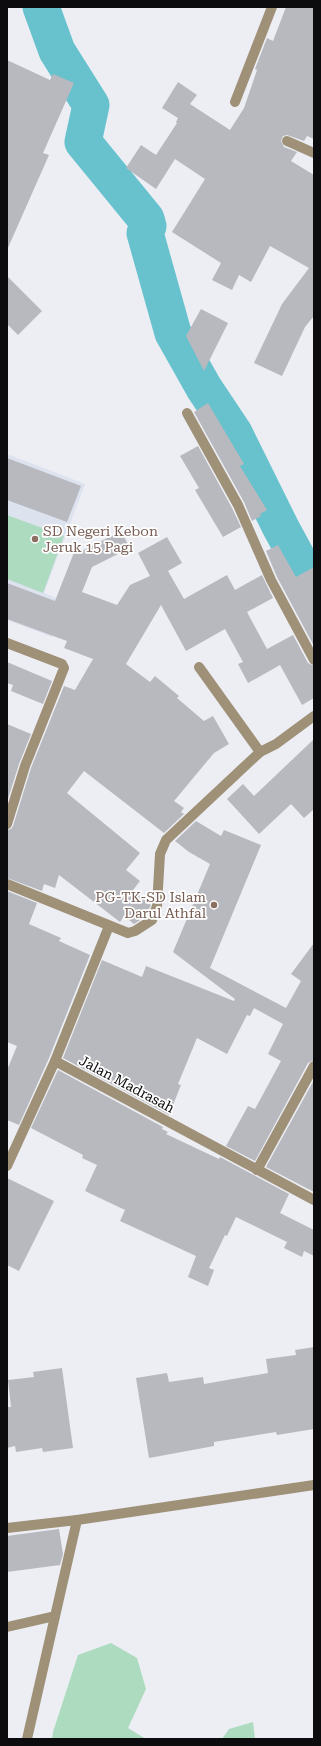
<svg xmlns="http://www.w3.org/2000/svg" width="321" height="1746" font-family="'Roboto Serif',serif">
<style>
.built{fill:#dde2ef}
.green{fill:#addbc0}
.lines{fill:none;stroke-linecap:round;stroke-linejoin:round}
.river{stroke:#67c2cd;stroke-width:37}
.building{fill:#b7b9bf}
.lane{stroke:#9f9178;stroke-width:10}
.street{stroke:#9f9178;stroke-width:10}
.education-dot{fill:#8d6e63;stroke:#fff;stroke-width:1.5}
.labels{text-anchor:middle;stroke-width:3.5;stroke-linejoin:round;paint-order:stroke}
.education-label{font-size:14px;fill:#785e54;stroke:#fff;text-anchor:start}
.street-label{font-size:14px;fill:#0c0c0e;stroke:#fff}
</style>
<rect width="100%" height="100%" fill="#eceef4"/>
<polygon class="built" points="7,454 85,484 44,593 66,602 52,637 7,620"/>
<g class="green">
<polygon points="7,515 64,536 43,593 7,579"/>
<polygon points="111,1643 137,1658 146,1689 128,1728 146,1739 52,1739 53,1732 78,1655"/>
<polygon points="253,1722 255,1739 222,1739 229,1729"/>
</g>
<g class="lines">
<polyline class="river" points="41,7 57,51 91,105 83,142 146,219 148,226 145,233 173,333 204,388 234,433 281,528 314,589"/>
</g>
<g class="building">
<polygon points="286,7 314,7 314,139 307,136 304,141 287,135 283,136 281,141 284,147 297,152 291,161 314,175 314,316 305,327 282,376 254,363 282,304 309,268 270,246 251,282 239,275 232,290 212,280 221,263 172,232 205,179 175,159 156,189 126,168 141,145 156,155 177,123 176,122 178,118 162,108 178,82 197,95 190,104 230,130 244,108 257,70 255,69 267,38 273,41"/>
<polygon points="7,60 50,80 53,74 74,83 43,153 49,155 7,250"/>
<polygon points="7,276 42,311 18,335 7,324"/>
<polygon points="201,309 228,323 204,371 186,336"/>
<polygon points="208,403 244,464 240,466 267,510 260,514 261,516 252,521 244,502 194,412"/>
<polygon points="198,446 232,508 241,527 223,537 195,490 199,488 180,456"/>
<polygon points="7,458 81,486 67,522 7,500"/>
<polygon points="121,531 130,548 92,567 82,592 117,605 130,585 150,576 138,553 167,537 182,563 168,571 184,599 227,575 235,590 262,575 273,598 247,612 267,649 293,635 308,663 314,666 314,698 302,705 280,665 248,683 238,664 243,662 225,629 186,651 161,605 126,664 150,682 155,676 179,696 177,698 204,721 213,716 229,744 214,753 174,801 184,808 181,812 184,814 164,833 84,771 67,793 140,853 126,870 140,881 133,890 151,905 145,917 134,924 124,916 120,922 59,875 55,888 44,884 42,891 7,878 7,830 11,829 13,826 31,768 64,686 75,690 93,659 64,648 67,641 7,619 7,583 55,601 75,550 80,552"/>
<polygon points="278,545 296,577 314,567 314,646 277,577 266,551"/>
<polygon points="7,662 52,681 43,704 11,691 13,685 7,683"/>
<polygon points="7,724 31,734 19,764 7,802"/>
<polygon points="314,739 314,809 304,818 291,804 259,834 227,799 243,784 254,796"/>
<polygon points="196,821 221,836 224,830 261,845 210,968 286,1008 301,981 291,974 314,943 314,1060 308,1063 255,1161 226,1146 248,1106 255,1109 281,1061 268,1054 283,1024 254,1008 250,1016 247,1015 227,1054 197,1038 178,1084 181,1085 169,1115 63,1058 102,960 142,977 146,966 234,1001 235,999 173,952 210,864 189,852 175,841"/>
<polygon points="7,891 37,903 29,924 61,938 59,941 90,955 49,1058 19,1125 7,1120 7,1070 17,1046 7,1042"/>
<polygon points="58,1070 163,1127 162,1129 168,1132 166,1134 219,1159 220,1157 289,1194 280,1213 314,1230 314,1256 304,1251 302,1257 284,1248 287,1242 236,1217 227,1236 225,1235 209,1268 214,1270 208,1286 188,1277 196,1256 120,1221 125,1210 85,1191 97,1165 82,1158 83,1155 31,1128"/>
<polygon points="314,1080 314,1192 266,1167"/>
<polygon points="7,1178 54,1201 19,1271 7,1265"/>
<polygon points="314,1347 314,1429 277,1435 276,1432 214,1442 214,1446 149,1458 136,1378 167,1373 169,1382 203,1377 204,1384 268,1373 266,1359 296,1355 295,1350"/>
<polygon points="62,1368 73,1448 43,1452 42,1448 16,1452 15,1446 7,1448 7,1407 11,1407 8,1380 34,1377 33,1372"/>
<polygon points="59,1529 63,1554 60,1565 7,1572 7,1536"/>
</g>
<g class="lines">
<g class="lane">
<polyline points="199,667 260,752"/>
<polyline points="7,1166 55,1061"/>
<polyline points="7,1528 77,1520"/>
<polyline points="7,1627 55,1616"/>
</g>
<g class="street">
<polyline points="235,102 272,7"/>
<polyline points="287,141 314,153"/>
<polyline points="187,413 238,505 271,580 314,660"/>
<polyline points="7,643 62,664 64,668 25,766 7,824"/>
<polyline points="7,884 128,933 135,931 152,920 157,906 160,854 166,840 260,752 276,744 314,716"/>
<polyline points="109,926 55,1061 314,1200"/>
<polyline points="257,1170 314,1066"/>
<polyline points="27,1739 77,1520 314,1485"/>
</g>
</g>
<g class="education-dot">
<circle cx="35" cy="539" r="4"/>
<circle cx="214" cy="905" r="4"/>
</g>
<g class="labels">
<g class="education-label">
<text x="43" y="536">SD Negeri Kebon<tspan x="43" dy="16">Jeruk 15 Pagi</tspan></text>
<text x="206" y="902" text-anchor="end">PG-TK-SD Islam<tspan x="206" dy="16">Darul Athfal</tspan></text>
</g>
<g class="street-label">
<text transform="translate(127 1084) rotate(28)" y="5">Jalan Madrasah</text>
</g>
</g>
<rect width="321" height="1746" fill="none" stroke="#0c0c0e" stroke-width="16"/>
</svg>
